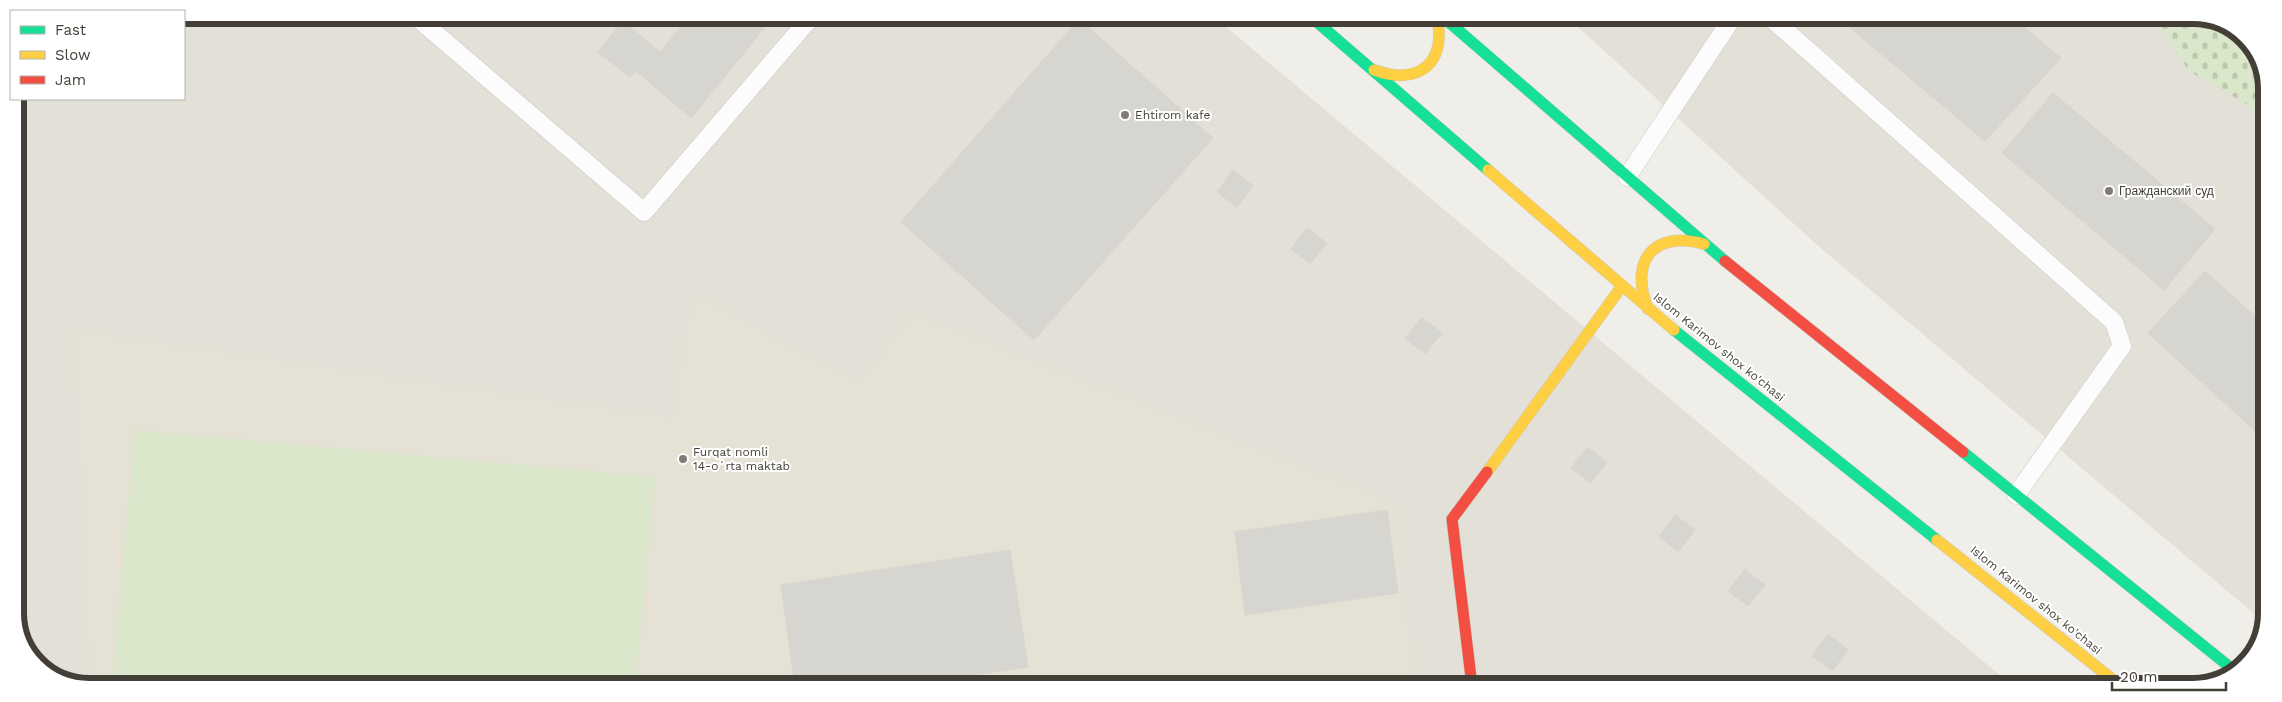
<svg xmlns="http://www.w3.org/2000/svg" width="2282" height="702" font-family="'Work Sans',sans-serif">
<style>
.residential{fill:#e3e0d7}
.education{fill:#e5e1d5}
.cemetery{fill:url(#cemetery-stones)}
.pitch{fill:#dbe7cb}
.building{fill:#d7d5d0;stroke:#d7d5cf}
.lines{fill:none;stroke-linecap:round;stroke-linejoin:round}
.lane-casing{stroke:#cbcac5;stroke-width:19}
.fast-casing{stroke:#cdcac0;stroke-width:12}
.slow-casing{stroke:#cdcac0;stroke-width:12}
.jam-casing{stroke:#cdcac0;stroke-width:12}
.lane{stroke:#fdfcfc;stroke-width:18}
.fast{stroke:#16e098;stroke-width:11}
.slow{stroke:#ffcf43;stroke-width:11}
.jam{stroke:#f24e42;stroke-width:11}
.poi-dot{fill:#807c75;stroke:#fff;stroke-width:2}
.labels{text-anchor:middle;stroke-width:4;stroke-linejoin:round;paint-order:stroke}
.poi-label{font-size:12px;fill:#443f36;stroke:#fff;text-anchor:start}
.street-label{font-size:12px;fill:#443f36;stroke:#fff}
.rim{fill:none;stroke:#443f36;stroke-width:6}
</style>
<defs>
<pattern id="cemetery-stones" width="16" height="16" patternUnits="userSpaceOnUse" patternTransform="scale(1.25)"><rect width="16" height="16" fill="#dbe7cb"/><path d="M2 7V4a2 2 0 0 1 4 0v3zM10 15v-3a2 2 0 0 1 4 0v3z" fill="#bdc7af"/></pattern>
</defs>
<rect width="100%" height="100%" fill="#efeee9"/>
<g class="residential">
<polygon points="184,15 1213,16 2014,687 70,684 33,662 15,618 15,99 184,99"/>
<polygon points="1567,17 2212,18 2249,40 2267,84 2264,622 1816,244"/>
</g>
<polygon class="education" points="692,293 861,381 911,312 1394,502 1415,686 90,684 74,330 671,417"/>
<polygon class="cemetery" points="2153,18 2212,18 2249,40 2267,84 2267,116 2189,71"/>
<polygon class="pitch" points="135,430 655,477 635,685 112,684"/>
<g class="building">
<polygon points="690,16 774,16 691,118 636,71 630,77 598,52 623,21 660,52"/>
<polygon points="1837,17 2012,17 2061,58 1985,141"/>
<polygon points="1079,19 1213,138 1034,340 901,222"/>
<polygon points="2053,93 2215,229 2164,290 2002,153"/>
<polygon points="1233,170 1253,186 1237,207 1217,192"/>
<polygon points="1307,228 1327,243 1310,264 1291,249"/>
<polygon points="2205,271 2266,326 2265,440 2148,333"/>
<polygon points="1422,317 1442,333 1425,354 1405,338"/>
<polygon points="1588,447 1607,462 1591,483 1571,468"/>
<polygon points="1387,510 1398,593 1245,615 1235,532"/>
<polygon points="1675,515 1695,530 1678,552 1659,536"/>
<polygon points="1010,550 1028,667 908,685 795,685 781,585"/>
<polygon points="1745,569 1765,585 1748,606 1728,591"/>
<polygon points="1828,634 1848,650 1832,671 1812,656"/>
<polygon points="1524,681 1547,686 1523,686"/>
</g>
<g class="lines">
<defs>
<g id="lane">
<polyline points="414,15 644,212 812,16"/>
<polyline points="1770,17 2114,322 2122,346 2016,495"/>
<polyline points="1627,177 1733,17"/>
</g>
<g id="fast">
<polyline points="1310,16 1488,170"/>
<polyline points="1443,17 1725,261"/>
<polyline points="1674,330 1937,540"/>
<polyline points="1963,452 2236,672"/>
</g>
<g id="slow">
<path d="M1374 70C1418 86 1447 64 1437 17"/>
<polyline points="1488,170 1674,330"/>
<path d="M1648 309C1629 261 1653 230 1704 244"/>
<polyline points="1487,472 1622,286"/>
<polyline points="1937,540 2122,687"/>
</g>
<g id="jam">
<polyline points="1725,261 1963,452"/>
<polyline points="1472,686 1452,519 1487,472"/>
</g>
</defs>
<use href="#lane" class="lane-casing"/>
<use href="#fast" class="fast-casing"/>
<use href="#slow" class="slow-casing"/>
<use href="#jam" class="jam-casing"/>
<use href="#lane" class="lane"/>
<use href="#fast" class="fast"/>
<use href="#slow" class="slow"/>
<use href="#jam" class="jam"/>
</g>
<g class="poi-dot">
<circle cx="1125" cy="115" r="5"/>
<circle cx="2109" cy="191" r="5"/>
<circle cx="683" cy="459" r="5"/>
</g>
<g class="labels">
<g class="poi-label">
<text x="1135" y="119">Ehtirom kafe</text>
<text x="2119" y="195">Гражданский суд</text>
<text x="693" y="456">Furqat nomli<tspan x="693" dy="14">14-oʻrta maktab</tspan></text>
</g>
<g class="street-label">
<text transform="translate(1719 347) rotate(39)" y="4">Islom Karimov shox ko'chasi</text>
<text transform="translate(2036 600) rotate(39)" y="4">Islom Karimov shox ko'chasi</text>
</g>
</g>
<path d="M0 0H2282V702H0ZM89 24H2193A65 65 0 0 1 2258 89V613A65 65 0 0 1 2193 678H89A65 65 0 0 1 24 613V89A65 65 0 0 1 89 24Z" fill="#fff" fill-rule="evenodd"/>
<path class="rim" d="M89 24H2193A65 65 0 0 1 2258 89V613A65 65 0 0 1 2193 678H89A65 65 0 0 1 24 613V89A65 65 0 0 1 89 24Z"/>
<rect x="10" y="10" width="175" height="90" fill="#ffffff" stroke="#b4b2af"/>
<rect x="20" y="26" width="25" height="8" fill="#16e098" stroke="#b4b2af"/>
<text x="55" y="35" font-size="15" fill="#443f36">Fast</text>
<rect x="20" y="51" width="25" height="8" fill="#ffcf43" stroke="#b4b2af"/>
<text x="55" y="60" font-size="15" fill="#443f36">Slow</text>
<rect x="20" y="76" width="25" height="8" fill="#f24e42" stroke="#b4b2af"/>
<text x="55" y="85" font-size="15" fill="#443f36">Jam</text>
<path d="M2112 682v8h114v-8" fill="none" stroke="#443f36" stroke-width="2.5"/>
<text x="2120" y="682" font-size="15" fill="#443f36" stroke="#ffffff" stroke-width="4" paint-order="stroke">20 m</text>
</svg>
